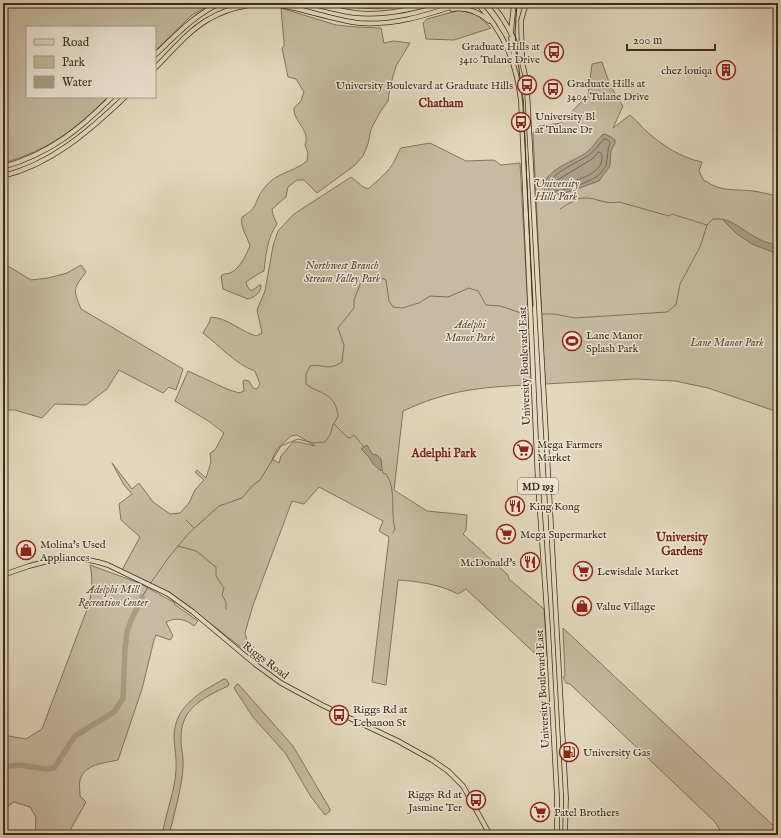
<svg xmlns="http://www.w3.org/2000/svg" width="781" height="838" font-family="'IM FELL English',serif">
<style>
.green{fill:#c6bba2;stroke:#82745f;fill-rule:evenodd}
.water{fill:#aa9e87;stroke:#7f715c}
.lines{fill:none;stroke-linecap:round;stroke-linejoin:round}
.shore{stroke:#746652;stroke-width:1}
.stream{stroke:#7f715c;stroke-width:1}
.river{stroke:#aa9e87;stroke-width:5.5}
.major-casing{stroke:#3e2d1c;stroke-width:5.5}
.major{stroke:#e2d8be;stroke-width:4}
.tram{stroke:#3e2d1c;stroke-width:1}
.labels{text-anchor:middle;stroke-width:3;stroke-linejoin:round;paint-order:stroke}
.shield{fill:#ece6d5;stroke:#726454;stroke-width:1}
.shield-label{font-size:10px;font-weight:bold;fill:#3e2d1c}
.poi-label{font-size:11px;fill:#3e2d1c;stroke:#ece6d5;text-anchor:start}
.park-label{font-size:11px;font-style:italic;fill:#594937;stroke:#ece6d5}
.street-label{font-size:11px;fill:#3e2d1c;stroke:#ece6d5}
.neighbourhood-label{font-size:12px;font-weight:bold;fill:#7a1f14;stroke:#ece6d5}
</style>
<rect width="100%" height="100%" fill="#e2d8be"/>
<filter id="stains"><feTurbulence type="fractalNoise" baseFrequency=".005" numOctaves="4"/><feColorMatrix values="0 0 0 0 .2 0 0 0 0 .09 0 0 0 0 .02 0 0 0 .5 -.17"/></filter>
<radialGradient id="worn" r=".72"><stop offset=".6" stop-color="#630" stop-opacity="0"/><stop offset="1" stop-color="#630" stop-opacity=".3"/></radialGradient>
<g class="green">
<path d="M3 3H213L192 15 155 51V27H27V97H108C75 130 49 150 3 163Z"/>
<path d="M328 3H414C386 11 357 10 328 3Z"/>
<path d="M281 8 336 25 356 27 381 28 384 43 394 41 410 43 396 66 390 87 388 101 380 112 371 129 368 144 363 156 354 166 317 193 304 180H297L288 187 286 197 272 209 273 215 277 224C267 238 266 255 264 271L258 274 246 282 247 286 251 291 256 288 259 285H261C261 293 255 297 248 299L223 289 221 276C224 273 227 274 230 273 240 269 246 255 250 246 247 235 240 229 242 217 259 208 254 200 265 187 277 172 292 173 307 161L308 153 305 145C311 131 293 121 294 108L301 101 304 92 296 79 288 77 282 48 284 46V42Z"/>
<polygon points="460,10 477,15 491,28 454,40 426,39 423,23 427,19"/>
<path d="M602 62C607 78 613 93 623 106L613 128 630 115C636 120 641 126 646 131 662 145 681 158 702 162L699 171 704 181H706C719 192 737 189 753 191 762 192 770 195 778 196V412L708 388 675 381 635 379 545 384 533 133 539 126 561 123 584 99 588 97 592 64Z"/>
<path d="M430 143 466 161 494 160 501 165 520 163 532 382 529 385C481 387 448 390 403 411L394 490 427 511 467 515 466 530 463 534 508 575 509 579 544 609 547 654 542 660 466 589 458 594C442 585 417 581 398 580L386 685 372 682 389 537 379 531 383 521 319 487 304 504 292 501 253 605 245 633 251 655 193 610 122 570 140 537 121 520 119 504 132 494 124 485 112 463 132 489 139 483 153 502 170 514 180 513 189 503 195 490 204 480 195 472 197 470 206 478 211 462 210 453 215 450 224 433 210 422 175 401 188 371 227 389 239 393 244 391 243 381 245 380 249 381 253 388 257 389 260 384 255 371C235 364 220 346 203 333L209 323 211 317C228 318 240 331 256 336L262 333 257 310 265 291 273 246 278 231 294 214 351 177 362 186 368 189C378 180 389 172 395 160 397 156 398 152 401 148ZM297 435 315 446 299 442H293L281 456 279 463 272 459 278 448 291 436Z"/>
<path d="M3 263 31 280 48 278 67 273 81 265 86 272C73 289 73 289 81 309L183 369 176 390 169 387 163 393 119 370 107 389 86 405 55 404 42 418 15 410H3Z"/>
<path d="M90 565 139 583 175 603 174 604 198 621 194 626C186 619 176 617 166 622L173 636 170 640 156 635 154 640 142 689 118 760C105 763 84 764 80 780 79 785 80 791 80 796L86 802 69 832 68 835H35L36 817 30 807 14 802 3 809V735L26 739 42 729 89 604C92 590 93 579 90 565Z"/>
<polygon points="563,628 778,830 778,835 713,835 720,830 715,822 570,684 566,683 563,677 565,676"/>
<path d="M224 679H226L229 684 228 686C203 698 180 708 181 740 181 749 184 758 183 767 182 786 176 806 172 824L170 830 165 832 163 830C167 810 175 790 176 770 177 758 174 747 174 736 175 705 201 692 224 679Z"/>
<polygon points="237,684 239,685 293,746 330,809 330,811 325,815 311,797 286,754 253,717 234,688"/>
</g>
<g class="water">
<path d="M605 134 611 137 615 140V143L611 151 610 166 599 181 565 193 554 195H546C535 172 574 162 587 152 593 147 597 140 602 135Z"/>
<path d="M722 219C736 222 746 233 759 239 765 243 771 243 778 245V254L752 244 736 233Z"/>
<polygon points="367,445 372,454 377,455 381,459 382,469 381,471 373,464 368,456 361,449"/>
</g>
<g class="lines">
<g class="shore">
<path d="M604 139 608 140 610 143C607 150 608 157 606 165 605 168 600 175 596 177 587 183 559 193 549 191 545 174 578 163 589 155 595 151 599 144 604 139Z"/>
<path d="M599 152 602 154C602 156 602 160 601 163 597 176 569 183 558 185H556L555 182 559 179 592 159Z"/>
</g>
<g class="stream">
<path d="M560 209C567 205 576 198 584 198 596 197 604 205 619 202L669 216 672 214 707 225"/>
<polyline points="540,314 554,314 575,318 667,312 676,305 680,284 700,247 707,225 713,219 722,219"/>
<polyline points="334,424 347,437 350,438 354,435 364,447"/>
<path d="M382 470 383 473 386 474C397 490 390 511 395 529L393 533"/>
<polyline points="186,520 194,528"/>
<polyline points="178,546 196,551 216,567 216,576 224,588 222,595 226,602 226,609"/>
<path d="M150 584 169 557 189 533 219 506 242 498 252 486 260 480 281 446 298 439 314 443 325 442C332 433 330 434 333 425 334 422 337 420 338 416 338 413 337 410 336 407 331 392 317 393 306 384V374L310 366C322 363 327 372 342 362L344 345 338 328 354 308V300L361 282 365 277 371 278 377 276 386 280 389 301 393 307 402 308 419 303 430 296 448 297 469 288 478 291 486 305 500 306 524 314H529"/>
<polyline points="142,597 148,587"/>
</g>
<polyline class="river" points="3,767 20,765 46,769 54,768 75,736 114,712 123,698 125,648 127,632 131,621 142,597"/>
<defs>
<g id="major">
<path d="M310 3C325 7 340 11 355 13 382 16 408 10 434 3"/>
<path d="M477 3C504 33 516 61 521 101L538 484 548 628 557 797V835"/>
<path d="M491 3C512 28 524 57 527 90L566 798 565 835"/>
<path d="M452 9C466 7 478 11 489 21"/>
<polyline points="511,31 514,3"/>
<polyline points="511,38 515,61"/>
<path d="M155 55C175 36 195 14 221 3"/>
<polyline points="522,56 521,21 526,3"/>
<path d="M155 68C171 52 189 30 209 19 231 6 260 1 285 6 310 11 334 20 359 23 396 26 429 14 463 3"/>
<path d="M3 167C49 154 79 130 112 97"/>
<path d="M3 176C52 164 89 131 125 97"/>
<polyline points="3,575 29,566 52,560 84,559 98,562 108,565 168,594 193,612 255,664 281,683 322,705 398,741 432,760 448,771 463,786 490,835"/>
</g>
</defs>
<use href="#major" class="major-casing"/>
<use href="#major" class="major"/>
<polyline class="tram" points="517,3 515,33 523,105 533,306"/>
</g>
<defs>
<symbol id="bus-ring" viewBox="-11 -11 22 22"><circle r="9.5" fill="#ece6d5" stroke="#8f2418" stroke-width="1.5"/><path d="M-5-6H5V4H4V6H2V4H-2V6H-4V4H-5ZM-3.5-4V0h7V-4ZM-3.5 1.2v1.5H-2V1.2ZM2 1.2v1.5H3.5V1.2Z" fill="#8f2418"/></symbol>
<symbol id="building-ring" viewBox="-11 -11 22 22"><circle r="9.5" fill="#ece6d5" stroke="#8f2418" stroke-width="1.5"/><path d="M-4-6H4V6H1V3H-1V6H-4ZM-2.5-4.3h1.7v1.8h-1.7ZM.8-4.3h1.7v1.8H.8ZM-2.5-1h1.7V.8h-1.7ZM.8-1h1.7V.8H.8Z" fill="#8f2418"/></symbol>
<symbol id="stadium-ring" viewBox="-11 -11 22 22"><circle r="9.5" fill="#ece6d5" stroke="#8f2418" stroke-width="1.5"/><path d="M0-5a6.5 5 0 1 0 0 10a6.5 5 0 1 0 0-10ZM-3.5-1.8h7v3.6h-7Z" fill="#8f2418"/></symbol>
<symbol id="supermarket-ring" viewBox="-11 -11 22 22"><circle r="9.5" fill="#ece6d5" stroke="#8f2418" stroke-width="1.5"/><path d="M-6-5.5h2.5l.6 2H6L4.5 2H-2.5L-4.4-4H-6ZM-1.5 3.2a1.3 1.3 0 1 0 .1 0ZM3 3.2a1.3 1.3 0 1 0 .1 0Z" fill="#8f2418"/></symbol>
<symbol id="restaurant-ring" viewBox="-11 -11 22 22"><circle r="9.5" fill="#ece6d5" stroke="#8f2418" stroke-width="1.5"/><path d="M-5-6h1v4h1v-4h1v4h1v-4h1v5L-1.5 .5V6h-2V.5L-5-1ZM5-6V6H3V1.5H1.5Q1.5-4 5-6Z" fill="#8f2418"/></symbol>
<symbol id="shop-ring" viewBox="-11 -11 22 22"><circle r="9.5" fill="#ece6d5" stroke="#8f2418" stroke-width="1.5"/><path d="M-5-2.5h2.3a2.7 3.5 0 0 1 5.4 0H5L5.5 6h-11ZM-1.5-2.5h3a1.5 2.3 0 0 0-3 0Z" fill="#8f2418"/></symbol>
<symbol id="fuel-ring" viewBox="-11 -11 22 22"><circle r="9.5" fill="#ece6d5" stroke="#8f2418" stroke-width="1.5"/><path d="M-5.5-6h7V0h2V4h1.3V-2.5L3-4.5l.8-.8L6-3V5H2.5V1h-1V6h-7ZM-4.2-4.7v3.2H.2V-4.7Z" fill="#8f2418"/></symbol>
</defs>
<g fill-rule="evenodd">
<use href="#bus-ring" x="543" y="41" width="22" height="22"/>
<use href="#building-ring" x="715" y="59" width="22" height="22"/>
<use href="#bus-ring" x="516" y="74" width="22" height="22"/>
<use href="#bus-ring" x="542" y="78" width="22" height="22"/>
<use href="#bus-ring" x="510" y="111" width="22" height="22"/>
<use href="#stadium-ring" x="561" y="330" width="22" height="22"/>
<use href="#supermarket-ring" x="512" y="439" width="22" height="22"/>
<use href="#restaurant-ring" x="504" y="495" width="22" height="22"/>
<use href="#supermarket-ring" x="495" y="523" width="22" height="22"/>
<use href="#shop-ring" x="15" y="539" width="22" height="22"/>
<use href="#restaurant-ring" x="519" y="551" width="22" height="22"/>
<use href="#supermarket-ring" x="572" y="560" width="22" height="22"/>
<use href="#shop-ring" x="571" y="595" width="22" height="22"/>
<use href="#bus-ring" x="328" y="704" width="22" height="22"/>
<use href="#fuel-ring" x="558" y="741" width="22" height="22"/>
<use href="#bus-ring" x="465" y="789" width="22" height="22"/>
<use href="#supermarket-ring" x="529" y="801" width="22" height="22"/>
</g>
<g class="labels">
<rect class="shield" x="518" y="478" width="40" height="16" rx="3"/>
<g class="shield-label">
<text x="538" y="490">MD 193</text>
</g>
<g class="poi-label">
<text x="540" y="50" text-anchor="end">Graduate Hills at<tspan x="540" dy="13">3410 Tulane Drive</tspan></text>
<text x="712" y="74" text-anchor="end">chez louiqa</text>
<text x="567" y="87">Graduate Hills at<tspan x="567" dy="13">3404 Tulane Drive</tspan></text>
<text x="513" y="89" text-anchor="end">University Boulevard at Graduate Hills</text>
<text x="535" y="120">University Bl<tspan x="535" dy="13">at Tulane Dr</tspan></text>
<text x="586" y="339">Lane Manor<tspan x="586" dy="13">Splash Park</tspan></text>
<text x="537" y="448">Mega Farmers<tspan x="537" dy="13">Market</tspan></text>
<text x="529" y="510">King Kong</text>
<text x="520" y="538">Mega Supermarket</text>
<text x="40" y="548">Molina's Used<tspan x="40" dy="13">Appliances</tspan></text>
<text x="516" y="566" text-anchor="end">McDonald's</text>
<text x="597" y="575">Lewisdale Market</text>
<text x="596" y="610">Value Village</text>
<text x="353" y="713">Riggs Rd at<tspan x="353" dy="13">Lebanon St</tspan></text>
<text x="583" y="756">University Gas</text>
<text x="462" y="798" text-anchor="end">Riggs Rd at<tspan x="462" dy="13">Jasmine Ter</tspan></text>
<text x="554" y="816">Patel Brothers</text>
</g>
<g class="park-label">
<text x="556" y="187">University<tspan x="556" dy="13">Hills Park</tspan></text>
<text x="342" y="269">Northwest Branch<tspan x="342" dy="13">Stream Valley Park</tspan></text>
<text x="470" y="328">Adelphi<tspan x="470" dy="13">Manor Park</tspan></text>
<text x="727" y="346">Lane Manor Park</text>
<text x="113" y="593">Adelphi Mill<tspan x="113" dy="13">Recreation Center</tspan></text>
</g>
<g class="street-label">
<text transform="translate(524 366) rotate(-92)" y="4">University Boulevard East</text>
<text transform="translate(266 660) rotate(37)" y="4">Riggs Road</text>
<text transform="translate(542 689) rotate(-93)" y="4">University Boulevard East</text>
</g>
<g class="neighbourhood-label">
<text x="441" y="107">Chatham</text>
<text x="444" y="457">Adelphi Park</text>
<text x="682" y="541">University<tspan x="682" dy="14">Gardens</tspan></text>
</g>
</g>
<rect width="781" height="838" fill="none" stroke="#e2d8be" stroke-width="16"/>
<rect x="4" y="4" width="773" height="830" fill="none" stroke="#3e2d1c" stroke-width="2"/>
<rect x="8" y="8" width="765" height="822" fill="none" stroke="#3e2d1c"/>
<rect x="26" y="26" width="130" height="72" fill="#ece6d5" stroke="#a69c8b"/>
<rect x="34" y="39" width="20" height="6" fill="#e2d8be" stroke="#a69c8b"/>
<text x="62" y="46" font-size="12" fill="#3e2d1c">Road</text>
<rect x="34" y="56" width="20" height="12" fill="#c6bba2" stroke="#a69c8b"/>
<text x="62" y="66" font-size="12" fill="#3e2d1c">Park</text>
<rect x="34" y="76" width="20" height="12" fill="#aa9e87" stroke="#a69c8b"/>
<text x="62" y="86" font-size="12" fill="#3e2d1c">Water</text>
<path d="M627 44v6h88v-6" fill="none" stroke="#3e2d1c" stroke-width="2"/>
<text x="633" y="44" font-size="12" fill="#3e2d1c" stroke="#ece6d5" stroke-width="3" paint-order="stroke">200 m</text>
<rect width="100%" height="100%" filter="url(#stains)"/>
<rect width="100%" height="100%" fill="url(#worn)"/>
</svg>
